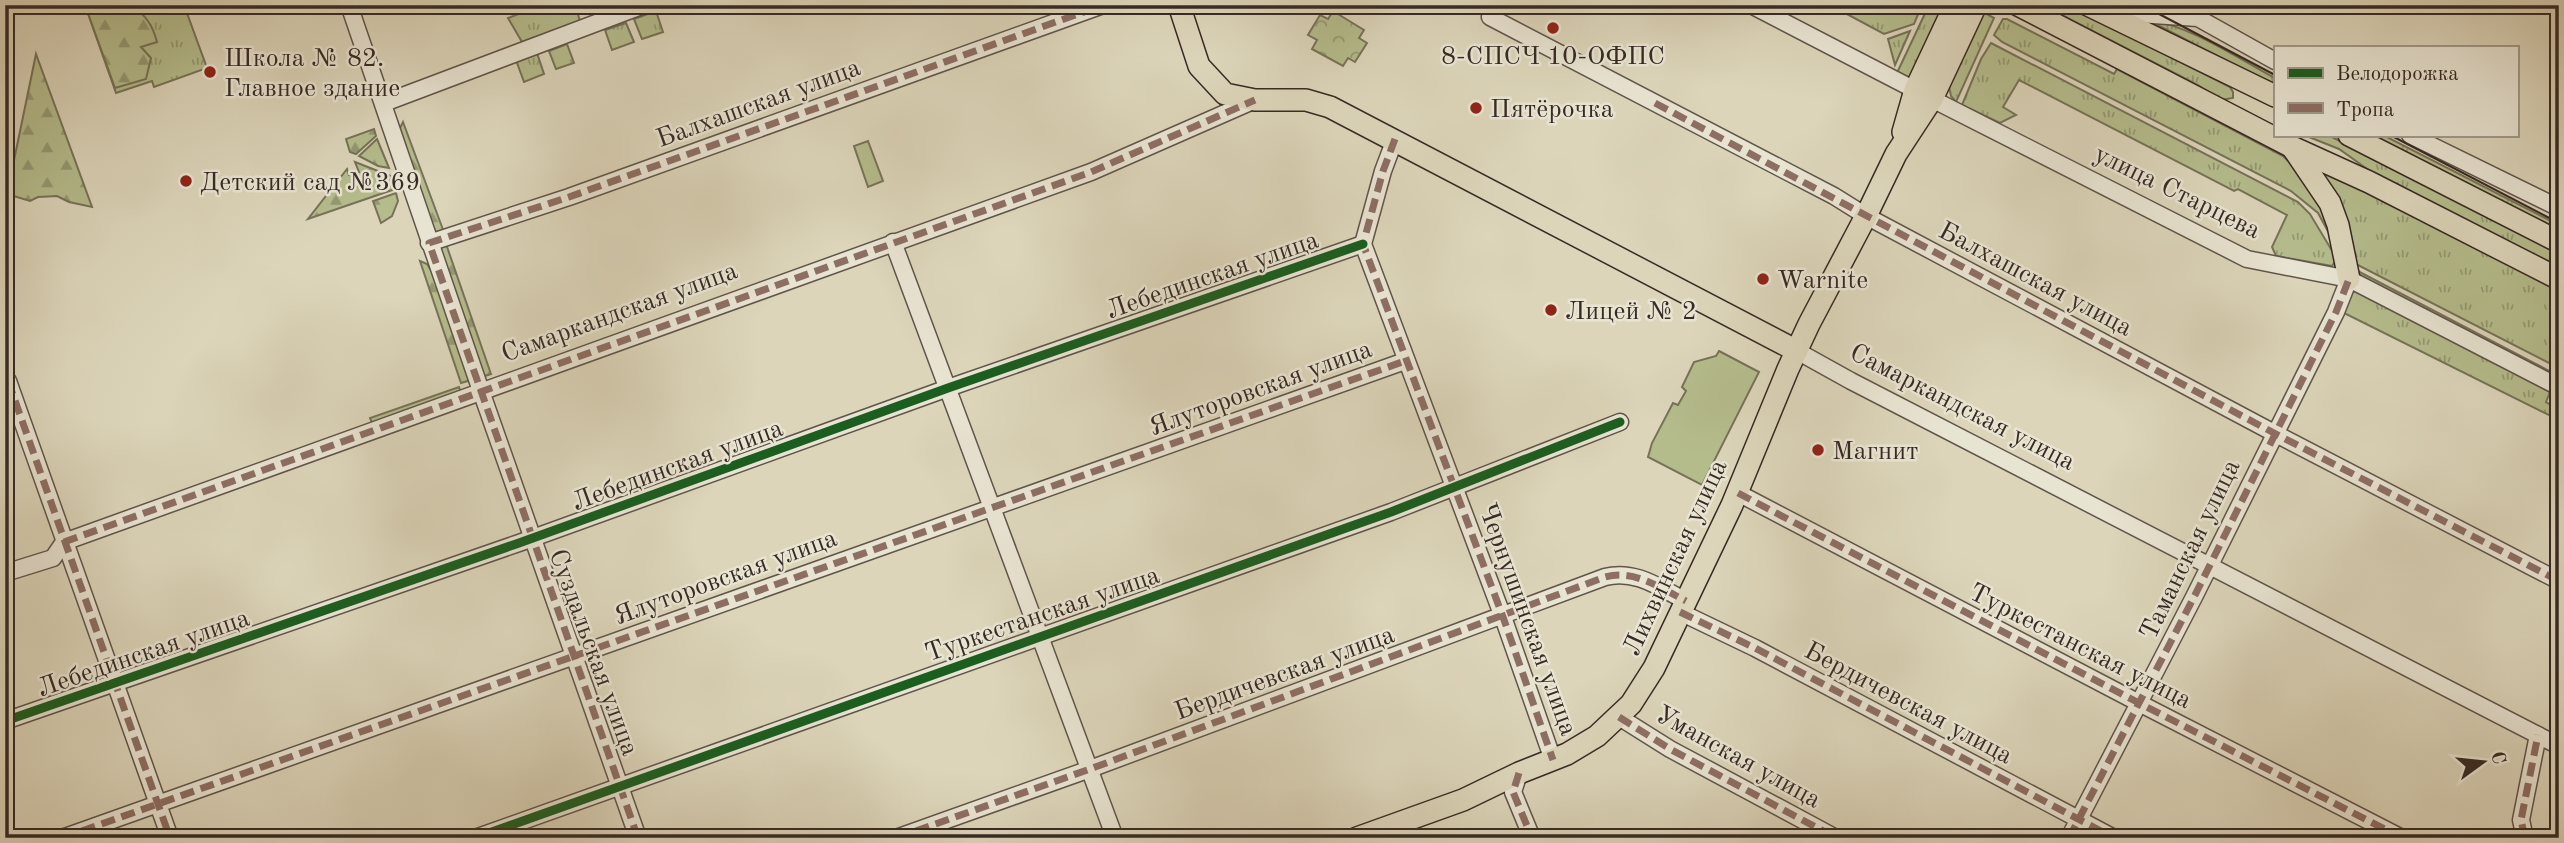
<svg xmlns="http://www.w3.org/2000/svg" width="2564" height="843" font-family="'Old Standard TT',serif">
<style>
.grass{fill:url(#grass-tufts);stroke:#767358;stroke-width:2}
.forest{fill:url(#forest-firs);stroke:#767358;stroke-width:2}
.park{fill:url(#park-crowns);stroke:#767358;stroke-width:2}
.pitch{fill:#b5bc8c;stroke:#767358;stroke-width:2}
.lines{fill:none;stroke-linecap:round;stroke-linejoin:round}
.minor-casing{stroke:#60554a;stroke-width:19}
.major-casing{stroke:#372a24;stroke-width:24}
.minor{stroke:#e8e4d2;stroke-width:16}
.major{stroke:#dcd5ba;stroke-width:21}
.tram{stroke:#372a24;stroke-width:2}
.quiet{stroke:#8d6e63;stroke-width:7;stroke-dasharray:14 7;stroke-linecap:butt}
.cycleway-casing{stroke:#e8e4d2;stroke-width:13}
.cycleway{stroke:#1b5e20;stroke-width:9}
.poi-dot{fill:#8f2418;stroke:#e8e4d2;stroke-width:2.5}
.labels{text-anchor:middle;stroke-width:5;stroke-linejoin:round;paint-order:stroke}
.poi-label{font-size:26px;fill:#372a24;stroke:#e8e4d2;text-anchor:start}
.street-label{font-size:26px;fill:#372a24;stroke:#e8e4d2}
</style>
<defs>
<pattern id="grass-tufts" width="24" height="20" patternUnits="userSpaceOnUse" patternTransform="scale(1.75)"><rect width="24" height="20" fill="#b5bc8c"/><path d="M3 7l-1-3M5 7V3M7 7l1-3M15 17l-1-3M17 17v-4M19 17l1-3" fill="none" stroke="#949972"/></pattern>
<pattern id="forest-firs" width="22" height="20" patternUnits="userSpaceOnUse" patternTransform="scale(1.75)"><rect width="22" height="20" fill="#b5bc8c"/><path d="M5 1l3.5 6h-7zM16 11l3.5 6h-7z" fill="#949972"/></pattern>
<pattern id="park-crowns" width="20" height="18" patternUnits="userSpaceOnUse" patternTransform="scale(1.75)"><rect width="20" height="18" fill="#b5bc8c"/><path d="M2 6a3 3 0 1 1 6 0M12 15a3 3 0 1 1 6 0" fill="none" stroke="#949972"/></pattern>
</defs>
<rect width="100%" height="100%" fill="#dcd5ba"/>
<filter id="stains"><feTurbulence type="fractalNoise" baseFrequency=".00286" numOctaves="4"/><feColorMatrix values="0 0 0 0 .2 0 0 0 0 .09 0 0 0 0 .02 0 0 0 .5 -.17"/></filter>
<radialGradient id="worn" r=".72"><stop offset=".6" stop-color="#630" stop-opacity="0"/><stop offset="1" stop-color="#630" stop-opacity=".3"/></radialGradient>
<g class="grass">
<polygon points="85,5 184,5 207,68 154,87 152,81 116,93"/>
<polygon points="542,5 575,5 580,21 522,42 508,18"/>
<polygon points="1830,5 1922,5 1914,24 1884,34"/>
<polygon points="1929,5 1945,5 1914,76 1909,79 1896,75"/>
<polygon points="2042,5 2068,5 2230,87 2233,92 2233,98 2221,100 2198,85"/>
<polygon points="656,11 663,32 642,39 634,19"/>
<polygon points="1983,12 1994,18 1956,102 1951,96 1949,87"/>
<polygon points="2003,19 2007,19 2114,74 2117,69 2283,156 2311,183 2336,246 2318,213 2291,191 2002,42 1994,35"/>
<path d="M2146 19C2191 26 2234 56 2275 78V86Z"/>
<polygon points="626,23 634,42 612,50 605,30"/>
<polygon points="1910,31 1895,65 1888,39"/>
<polygon points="1991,43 2298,202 2310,214 2337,259 2332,266 2276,256 2272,247 2287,215 2238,189 2234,191 2019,80 2003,107 2016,115 2000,123 1962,105 1981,59"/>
<polygon points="567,44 574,63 556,69 549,51"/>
<polygon points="537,53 544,74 524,82 516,60"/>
<polygon points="2304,135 2328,135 2559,253 2559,268 2370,171 2339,149"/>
<polygon points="2367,135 2383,135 2559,225 2559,232"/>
<polygon points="2313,167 2396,206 2559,291 2559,368 2348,260"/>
<polygon points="2350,267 2559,376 2559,380 2356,275"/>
<polygon points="2355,291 2550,392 2546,402 2559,410 2559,420 2342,312 2349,295"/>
<polygon points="459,387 461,393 373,425 370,418"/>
</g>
<g class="forest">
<path d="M85 5C122 5 146 0 157 42L141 47 151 58 146 79 115 88Z"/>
<polygon points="36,54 92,207 69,202 57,196 38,197 30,201 7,194"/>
<polygon points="403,122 445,235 434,234 399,130"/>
<polygon points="374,129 376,136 356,154 350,152 346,139"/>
<polygon points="377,139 389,168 378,166 359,156"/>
<polygon points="355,162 391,176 395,189 308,219 347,169 349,175 359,172"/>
<polygon points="396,193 398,201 392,216 381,223 373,201"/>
<polygon points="445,241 491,374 482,377 438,250"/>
<polygon points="420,261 427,264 432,272 471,380 461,383"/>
</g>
<polygon class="park" points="1333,11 1364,30 1359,38 1367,43 1355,62 1348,58 1343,66 1312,49 1317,40 1308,35 1320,15 1328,19"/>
<g class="pitch">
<polygon points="868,141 883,181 868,187 854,146"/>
<polygon points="1719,351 1759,372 1702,485 1648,457 1652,443 1673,403 1678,405 1686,391 1682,387 1694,362 1716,356"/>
</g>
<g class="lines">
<defs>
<g id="minor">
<polyline points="349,5 481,391 638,838"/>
<polyline points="1751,5 1915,90"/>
<polyline points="1490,17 1834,196 1866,216 2274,433 2559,581"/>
<polyline points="2123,22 2138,14 2198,18 2275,61"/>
<polyline points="1932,99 2247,259 2349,279 2559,387"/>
<polyline points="384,103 644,5"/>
<polyline points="2410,135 2559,208"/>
<polyline points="1395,139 1383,171 1363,244 1503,617 1553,760"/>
<polyline points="893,242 1115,838"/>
<polyline points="429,243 569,197 1103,5"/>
<polyline points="1797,351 1851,381 2559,746"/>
<polyline points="8,381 170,838"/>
<polyline points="1738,493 2139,703 2402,838"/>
<polyline points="5,573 53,558 64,542 1091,172 1255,100"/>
<polyline points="1680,612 1755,648 2114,838"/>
<polyline points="1619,717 1670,749 1836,838"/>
<polyline points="5,721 519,543 948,388 1363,244"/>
<polyline points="1519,773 1513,792 1532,838"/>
<polyline points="62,838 1405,361"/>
<polyline points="475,838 1391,512 1620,422"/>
<path d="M896 838 1090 769 1605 577C1635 569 1660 588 1686 601"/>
<polyline points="2069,838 2194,597 2336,312 2349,279"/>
<polyline points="2525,838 2521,820 2538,735"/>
</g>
<g id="major">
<polyline points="1179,5 1199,66 1225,94 1255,100 1306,100 1330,107 1797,351"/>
<polyline points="2018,5 2292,147 2369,182 2559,279"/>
<polyline points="2088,5 2275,96"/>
<polyline points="1903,132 1915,90 1955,5"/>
<polyline points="2349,135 2559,242"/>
<polyline points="2292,147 2330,203 2338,225 2349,279"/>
<polyline points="1357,838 1463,800 1519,773 1567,754 1597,736 1631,704 1654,668 1732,505 1788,369 1809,324 1866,216 1896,154 1932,99 1976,5"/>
</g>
</defs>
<use href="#minor" class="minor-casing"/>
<use href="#major" class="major-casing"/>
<use href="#minor" class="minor"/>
<use href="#major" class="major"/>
<g class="tram">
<polyline points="2142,5 2275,75"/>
<polyline points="2390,135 2559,223"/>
</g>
<g class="quiet">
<polyline points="1655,103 2274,433 2559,581"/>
<polyline points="1395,139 1383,171 1363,244 1503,617 1553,760"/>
<polyline points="8,381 170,838"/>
<polyline points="1738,493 2139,703 2402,838"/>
<polyline points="64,542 1091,172 1255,100"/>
<polyline points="1680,612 1755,648 2114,838"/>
<polyline points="1619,717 1670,749 1836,838"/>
<polyline points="1519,773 1513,792 1532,838"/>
<polyline points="62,838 1405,361"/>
<polyline points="638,838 429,243 569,197 1103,5"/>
<path d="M896 838 1090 769 1605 577C1635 569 1660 588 1686 601"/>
<polyline points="2069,838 2194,597 2336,312 2349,279"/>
<polyline points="2525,838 2521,820 2538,735"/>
</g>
<defs>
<g id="cycleway">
<polyline points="5,721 519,543 948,388 1363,244"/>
<polyline points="475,838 1391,512 1620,422"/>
</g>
</defs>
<use href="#cycleway" class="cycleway-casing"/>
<use href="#cycleway" class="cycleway"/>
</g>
<g class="poi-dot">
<circle cx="1553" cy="28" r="7"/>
<circle cx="210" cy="72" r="7"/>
<circle cx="1476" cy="108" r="7"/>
<circle cx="186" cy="181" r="7"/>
<circle cx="1763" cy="279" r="7"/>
<circle cx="1551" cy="310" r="7"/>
<circle cx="1818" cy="450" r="7"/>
</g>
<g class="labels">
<g class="poi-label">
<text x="1553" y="64" text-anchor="middle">8-СПСЧ 10-ОФПС</text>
<text x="224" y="66">Школа № 82.<tspan x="224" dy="30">Главное здание</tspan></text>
<text x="1490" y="117">Пятёрочка</text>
<text x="200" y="190">Детский сад №369</text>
<text x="1777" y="288">Warnite</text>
<text x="1565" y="319">Лицей № 2</text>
<text x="1832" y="459">Магнит</text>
</g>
<g class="street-label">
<text transform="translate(758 102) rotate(-20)" y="9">Балхашская улица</text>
<text transform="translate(2178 191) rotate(26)" y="9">улица Старцева</text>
<text transform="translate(1212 274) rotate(-19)" y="9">Лебединская улица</text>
<text transform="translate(2036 278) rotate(28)" y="9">Балхашская улица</text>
<text transform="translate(619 311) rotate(-20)" y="9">Самаркандская улица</text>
<text transform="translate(1260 387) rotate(-20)" y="9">Ялуторовская улица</text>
<text transform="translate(1963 406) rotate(27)" y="9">Самаркандская улица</text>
<text transform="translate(677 464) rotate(-20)" y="9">Лебединская улица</text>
<text transform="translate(2189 549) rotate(-64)" y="9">Таманская улица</text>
<text transform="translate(1674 557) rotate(-65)" y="9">Лихвинская улица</text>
<text transform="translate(725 576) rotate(-20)" y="9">Ялуторовская улица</text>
<text transform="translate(1042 613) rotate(-19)" y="9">Туркестанская улица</text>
<text transform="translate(1529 619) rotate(70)" y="9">Чернушинская улица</text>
<text transform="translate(2081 645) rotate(27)" y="9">Туркестанская улица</text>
<text transform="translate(143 652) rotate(-19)" y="9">Лебединская улица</text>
<text transform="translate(595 652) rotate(70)" y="9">Суздальская улица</text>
<text transform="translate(1284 672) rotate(-20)" y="9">Бердичевская улица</text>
<text transform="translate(1909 702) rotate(28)" y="9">Бердичевская улица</text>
<text transform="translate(1739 756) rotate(29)" y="9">Уманская улица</text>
</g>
</g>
<rect width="2564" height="843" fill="none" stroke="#dcd5ba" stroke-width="28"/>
<rect x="7" y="7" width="2550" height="829" fill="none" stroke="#372a24" stroke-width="3.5"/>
<rect x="14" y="14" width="2536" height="815" fill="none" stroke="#372a24" stroke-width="2"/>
<rect x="2274" y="46" width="245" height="91" fill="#e8e4d2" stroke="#a19a8c" stroke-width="2"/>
<rect x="2288" y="68" width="35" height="10" fill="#1b5e20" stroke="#a19a8c" stroke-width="2"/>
<text x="2336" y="80" font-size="21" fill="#372a24">Велодорожка</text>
<rect x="2288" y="103" width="35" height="10" fill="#8d6e63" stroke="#a19a8c" stroke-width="2"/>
<text x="2336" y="116" font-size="21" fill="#372a24">Тропа</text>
<g transform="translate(2483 762) rotate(75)" stroke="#e8e4d2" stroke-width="5" paint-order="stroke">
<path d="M0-5L12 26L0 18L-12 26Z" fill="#372a24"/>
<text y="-10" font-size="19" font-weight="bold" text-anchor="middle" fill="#372a24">С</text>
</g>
<rect width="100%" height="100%" filter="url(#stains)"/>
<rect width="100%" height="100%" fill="url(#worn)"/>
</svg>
